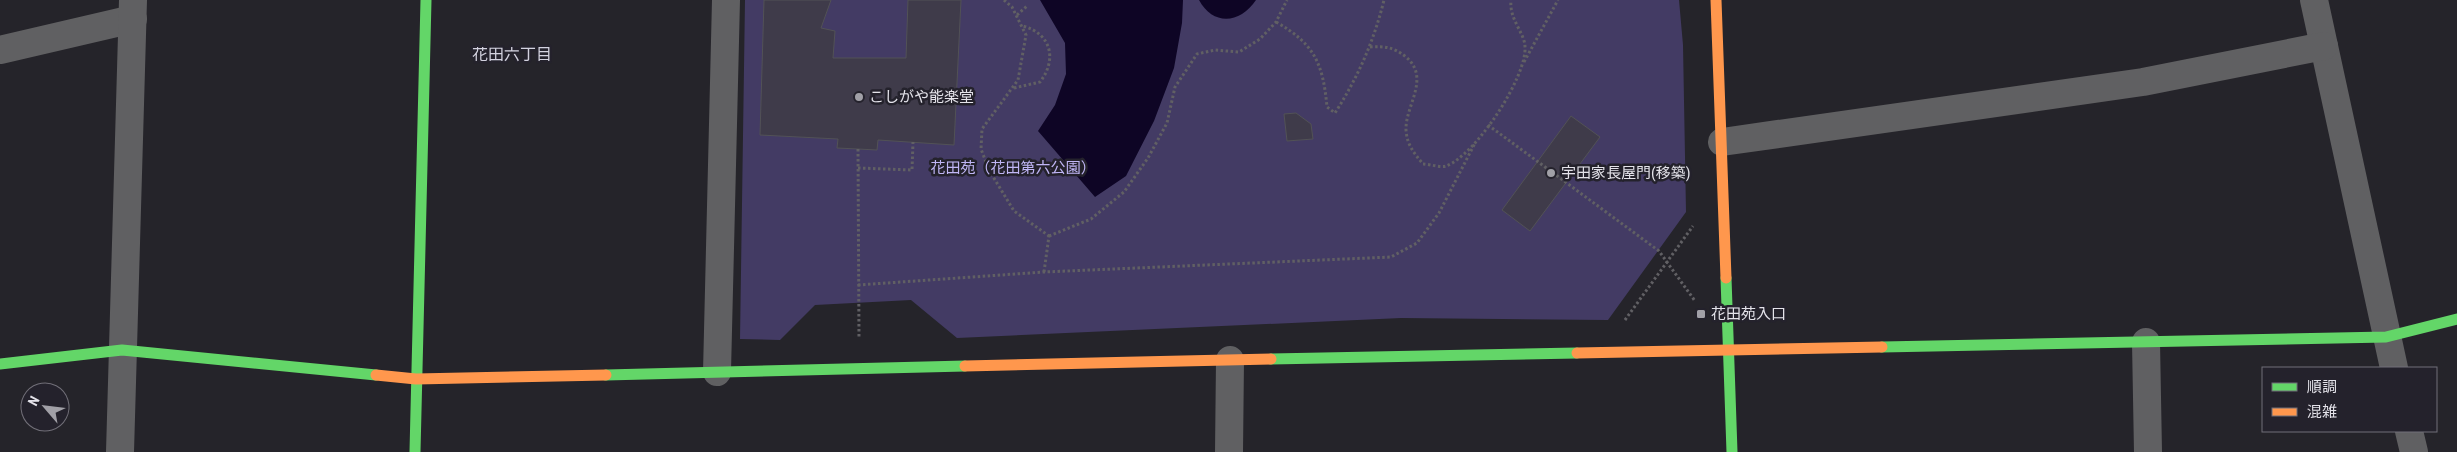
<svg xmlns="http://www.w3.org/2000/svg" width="2457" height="452" font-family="'Roboto Condensed','Noto Sans JP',sans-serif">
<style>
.green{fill:#433b64}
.water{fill:#0e0525}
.building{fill:#3f3b4a;stroke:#525256}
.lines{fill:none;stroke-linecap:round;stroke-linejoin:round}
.path{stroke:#616064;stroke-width:3;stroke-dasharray:2.5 2.5;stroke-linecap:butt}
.street{stroke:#606062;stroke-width:28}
.fast{stroke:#63d668;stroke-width:11}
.slow{stroke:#ff974d;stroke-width:11}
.poi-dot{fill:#a1a0a7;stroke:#24222c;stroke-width:2}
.labels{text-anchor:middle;stroke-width:5;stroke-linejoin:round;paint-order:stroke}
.poi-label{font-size:15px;fill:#e4e3ea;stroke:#24222c;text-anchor:start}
.park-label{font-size:15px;fill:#c0b6f6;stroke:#24222c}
.neighbourhood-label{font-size:16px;fill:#d3d2df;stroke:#24222c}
</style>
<rect width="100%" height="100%" fill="#25242a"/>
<polygon class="green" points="745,0 1679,0 1683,45 1686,212 1608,320 1401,318 957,338 911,300 815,305 780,340 740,339"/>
<g class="water">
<polygon points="1040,0 1183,0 1182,23 1174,68 1154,121 1126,176 1095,197 1038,131 1055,105 1066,74 1065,43"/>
<path d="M1199 0H1256C1240 24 1213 26 1199 0Z"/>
</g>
<g class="building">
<polygon points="764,0 831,0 821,28 835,31 833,58 906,58 908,0 961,0 954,145 878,140 877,150 858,149 837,148 838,139 760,135"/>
<polygon points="1296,113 1311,124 1313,139 1287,141 1284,114"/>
<polygon points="1571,116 1600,137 1530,231 1502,210"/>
</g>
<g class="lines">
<g class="path">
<polyline points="1004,0 1012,7 1026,35 1018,80 982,129 981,149 989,170 1014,211 1049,236"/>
<polyline points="1017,15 1027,6"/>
<path d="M1276 22C1315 44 1323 64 1327 107L1335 113C1358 77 1374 41 1384 0"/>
<path d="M1370 47C1384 46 1394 47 1406 57 1431 78 1405 106 1406 130 1407 145 1414 153 1423 164 1430 164 1440 168 1446 166 1475 156 1527 77 1525 47 1525 33 1509 20 1511 0"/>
<polyline points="1524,62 1558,0"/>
<path d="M1014 88 1040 82C1057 60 1052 34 1023 26"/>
<polyline points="1488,125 1659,251 1695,301"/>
<polyline points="858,149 859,339"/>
<polyline points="858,168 912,170 913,142"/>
<polyline points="1049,236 1091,219 1124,192 1148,158 1167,123 1175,87 1197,54 1215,50 1239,52 1260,39 1276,22 1287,0"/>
<polyline points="1044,272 1049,236"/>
<polyline points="858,285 1044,272 1391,257 1417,243 1439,213 1475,143"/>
<polyline points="1625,320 1693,226"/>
</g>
<g class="street">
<polyline points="2314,0 2394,368"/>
<polyline points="0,50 133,19"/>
<polyline points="1722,142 2143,82 2324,46"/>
<polyline points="2146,342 2148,452"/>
<polyline points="717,372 726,0"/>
<polyline points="2409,431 2414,452"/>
<polyline points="120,452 133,0"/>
<polyline points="1229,452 1230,360"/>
</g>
<g class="fast">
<polyline points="1726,278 1732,452"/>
<polyline points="1882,347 2386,337 2457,319"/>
<polyline points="1271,359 1577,353"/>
<polyline points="0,364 122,350 376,375"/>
<polyline points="606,375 965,366"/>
<polyline points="415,452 426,0"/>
</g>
<g class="slow">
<polyline points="1716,0 1726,278"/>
<polyline points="1577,353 1882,347"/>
<polyline points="965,366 1271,359"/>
<polyline points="376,375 416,379 606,375"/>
</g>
</g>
<g class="poi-dot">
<circle cx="859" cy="97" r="5"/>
<circle cx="1551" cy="173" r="5"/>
<rect x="1696" y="309" width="10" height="10" rx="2.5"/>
</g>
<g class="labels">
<g class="poi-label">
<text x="869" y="102">こしがや能楽堂</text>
<text x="1561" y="178">宇田家長屋門(移築)</text>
<text x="1711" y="319">花田苑入口</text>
</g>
<g class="park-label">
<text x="1013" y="173">花田苑（花田第六公園）</text>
</g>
<g class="neighbourhood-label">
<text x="512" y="60">花田六丁目</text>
</g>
</g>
<rect x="2262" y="367" width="175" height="65" fill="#24222c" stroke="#716f78"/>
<rect x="2272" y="383" width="25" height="8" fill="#63d668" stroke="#716f78"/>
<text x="2307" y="392" font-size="15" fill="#e4e3ea">順調</text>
<rect x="2272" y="408" width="25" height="8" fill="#ff974d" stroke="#716f78"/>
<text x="2307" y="417" font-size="15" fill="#e4e3ea">混雑</text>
<g transform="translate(45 407) rotate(298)"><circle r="24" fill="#24222c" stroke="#716f78"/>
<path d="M0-4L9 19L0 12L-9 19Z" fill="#a1a0a7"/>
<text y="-8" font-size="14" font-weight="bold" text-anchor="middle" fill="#e4e3ea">N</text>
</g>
</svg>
